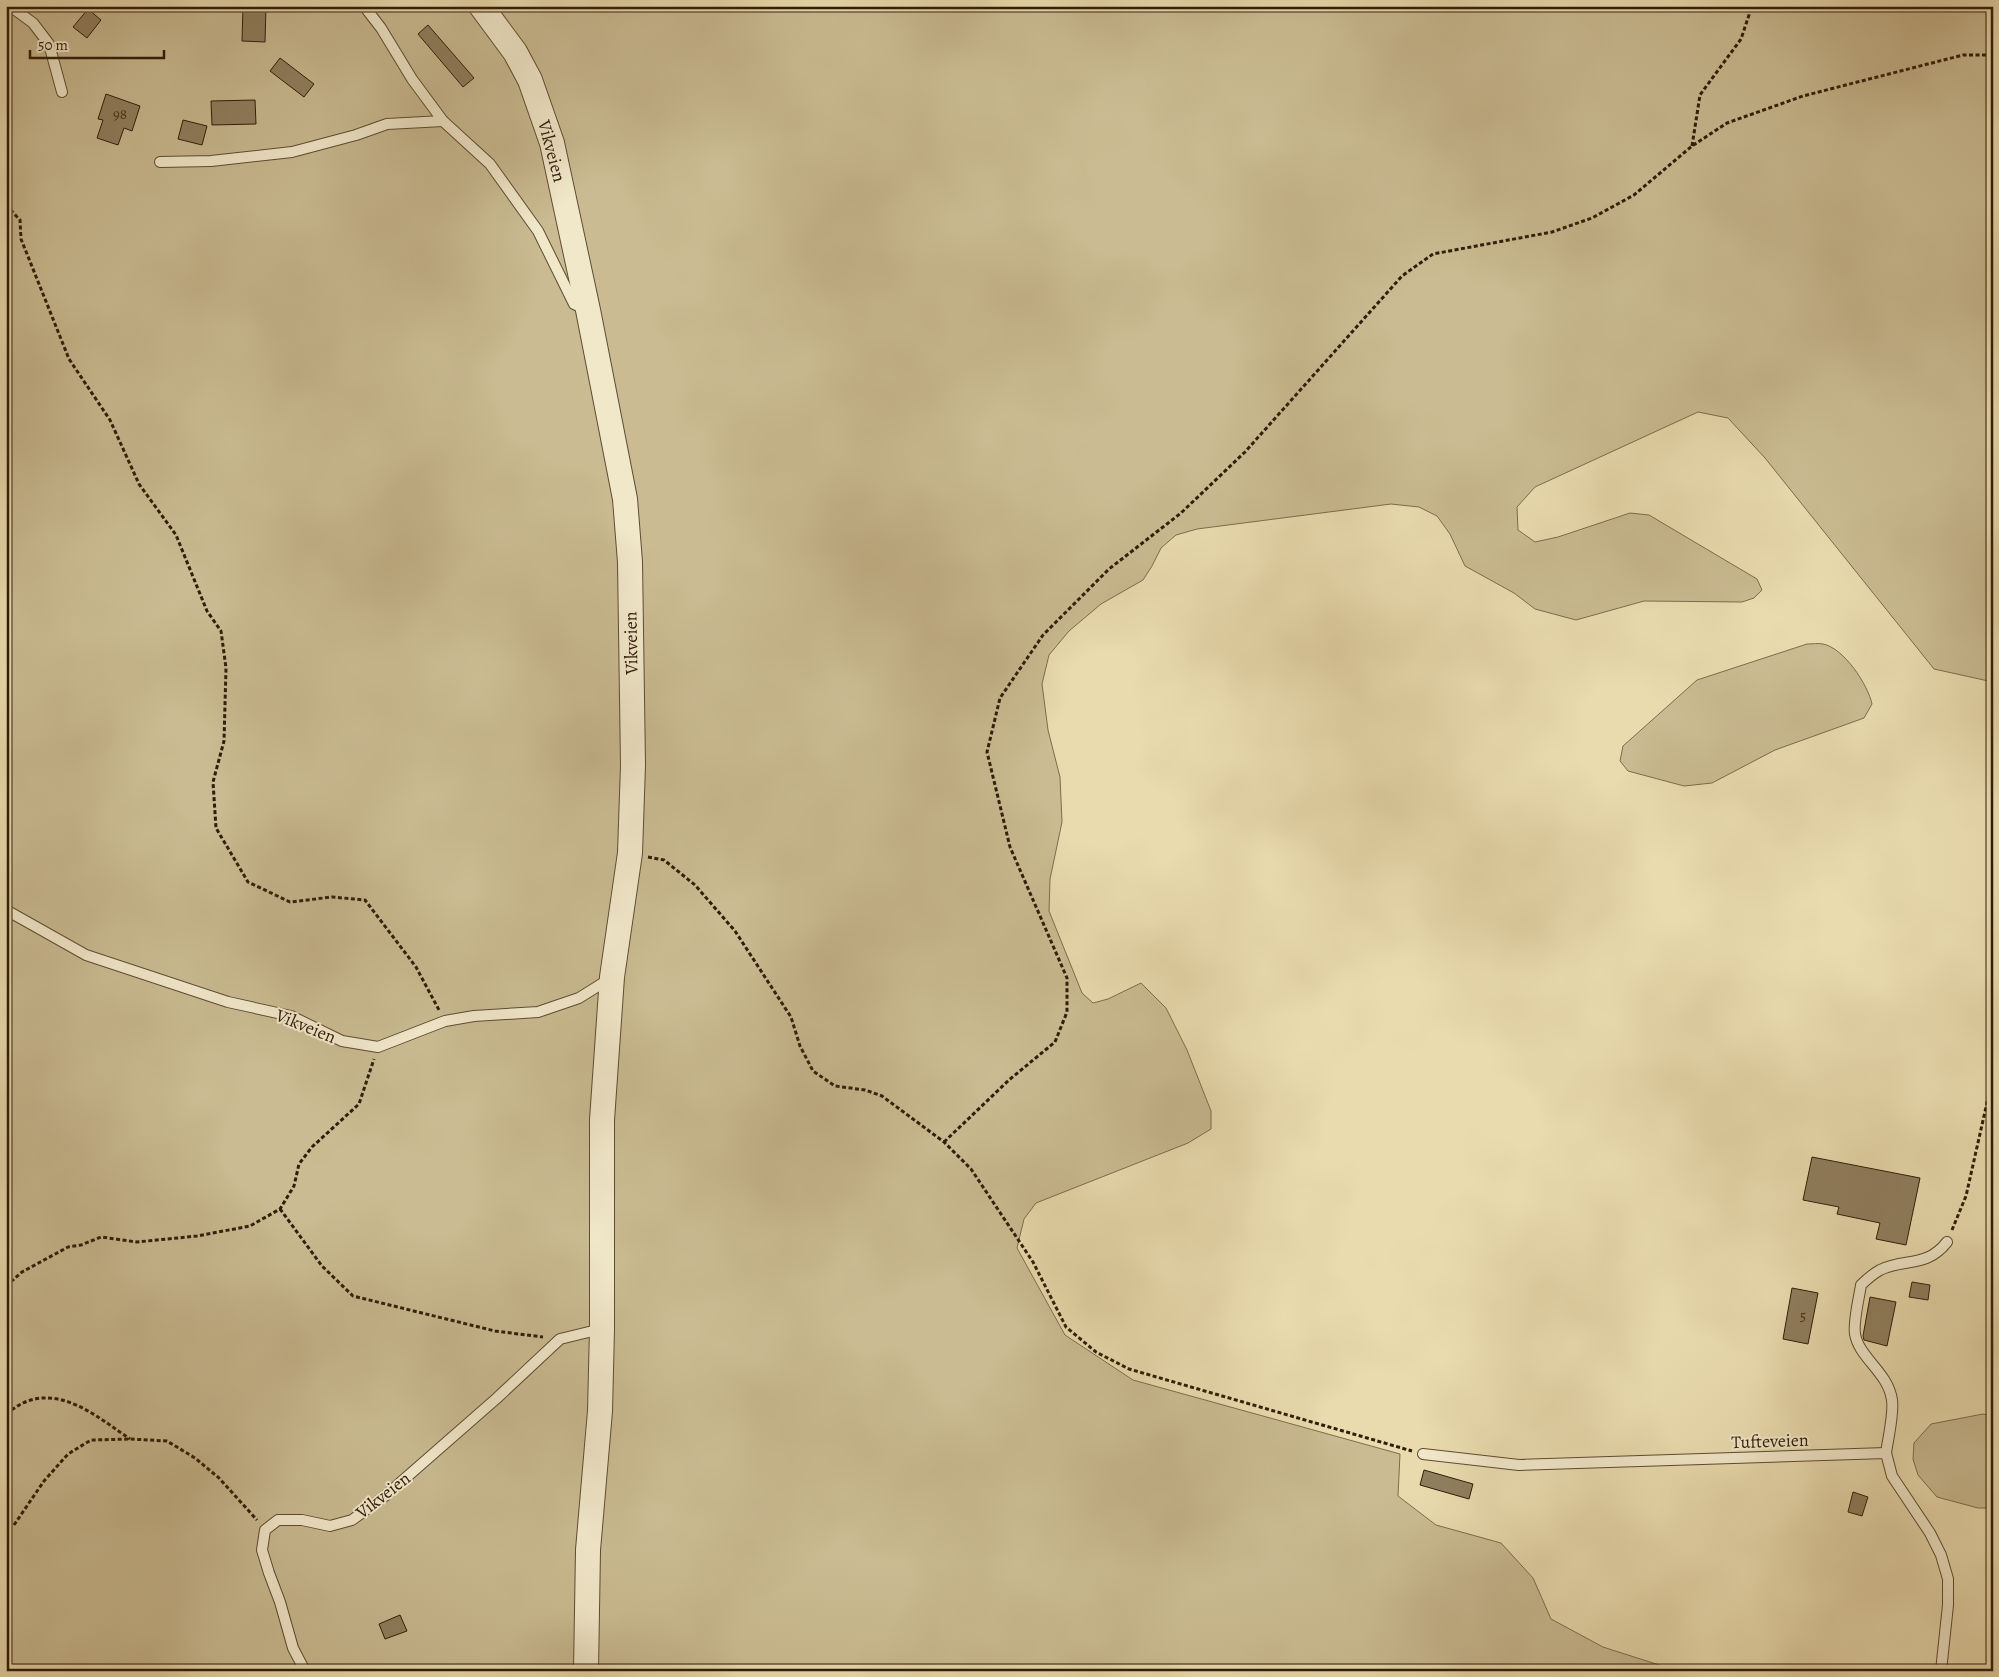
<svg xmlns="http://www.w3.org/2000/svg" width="1999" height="1677" font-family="Alegreya,serif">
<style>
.green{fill:#cabb92;stroke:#7d6c4e}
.building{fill:#907f5f;stroke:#301c09}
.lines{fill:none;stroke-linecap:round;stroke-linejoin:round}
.service-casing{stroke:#5e4c32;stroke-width:12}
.tertiary-casing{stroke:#5e4c32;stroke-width:26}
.path{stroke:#301c09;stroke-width:3;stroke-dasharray:4 2.5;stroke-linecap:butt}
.service{stroke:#f1e8ca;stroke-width:10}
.tertiary{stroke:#f1e8ca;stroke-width:24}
.labels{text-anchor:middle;stroke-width:4;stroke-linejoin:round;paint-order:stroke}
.number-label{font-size:15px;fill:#48351e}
.street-label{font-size:18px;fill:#301c09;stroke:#f1e8ca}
</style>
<rect width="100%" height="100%" fill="#e9dbae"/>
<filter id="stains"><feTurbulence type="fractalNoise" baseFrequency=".004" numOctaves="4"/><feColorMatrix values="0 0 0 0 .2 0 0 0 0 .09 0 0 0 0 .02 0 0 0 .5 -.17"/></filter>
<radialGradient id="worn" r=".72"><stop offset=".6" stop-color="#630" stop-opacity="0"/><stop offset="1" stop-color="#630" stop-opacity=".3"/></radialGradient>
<g class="green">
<polygon points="6,6 1993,6 1993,682 1934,669 1765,458 1728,418 1698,412 1535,487 1517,507 1518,530 1535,542 1558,537 1630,513 1649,515 1757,579 1762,590 1754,598 1742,602 1644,601 1576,620 1535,609 1514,593 1465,566 1450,534 1437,516 1419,507 1391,504 1197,529 1176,535 1161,548 1152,566 1143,580 1101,604 1069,631 1049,655 1042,684 1048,730 1060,777 1062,822 1050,879 1049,911 1082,993 1093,1003 1108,999 1141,983 1166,1008 1187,1050 1211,1111 1211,1129 1188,1143 1036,1203 1024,1219 1017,1248 1065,1335 1133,1380 1400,1454 1398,1496 1436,1525 1501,1543 1533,1578 1551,1619 1603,1647 1678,1671 6,1671"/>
<path d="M1807 644C1812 644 1819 643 1823 644 1844 648 1868 685 1872 704L1864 718 1775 750 1712 783 1684 786 1628 771 1620 761 1623 746 1697 680Z"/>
<polygon points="1983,1414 1993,1416 1993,1508 1978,1508 1937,1497 1918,1475 1913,1459 1914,1443 1931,1424"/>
</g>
<g class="building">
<polygon points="243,6 266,6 265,42 242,41"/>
<polygon points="88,9 101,20 87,38 73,27"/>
<polygon points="428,25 474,78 463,87 418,34"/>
<polygon points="280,58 314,84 304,97 270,71"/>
<polygon points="106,94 140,106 132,131 124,128 118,145 97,138 103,120 98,119"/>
<polygon points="255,100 256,124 212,125 211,101"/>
<polygon points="183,120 207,126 202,145 178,139"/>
<polygon points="1812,1157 1920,1178 1906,1245 1876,1239 1880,1223 1837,1214 1839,1207 1803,1200"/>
<polygon points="1912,1282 1930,1285 1928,1300 1909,1297"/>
<polygon points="1792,1288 1818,1293 1808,1344 1783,1339"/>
<polygon points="1870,1297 1896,1302 1887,1346 1864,1340 1863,1336"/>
<polygon points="1424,1470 1473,1484 1469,1499 1420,1485"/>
<polygon points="1853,1492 1868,1497 1862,1516 1848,1512"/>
<polygon points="400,1615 407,1631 385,1639 379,1624"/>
</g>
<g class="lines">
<defs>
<g id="service">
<polyline points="10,6 33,23 49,44 62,92"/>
<polyline points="364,6 381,28 412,79 443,121 490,164 538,231 574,304 587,310"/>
<polyline points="160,162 211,161 292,152 356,135 387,124 443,121"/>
<polyline points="6,910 86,955 228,1002 291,1016 342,1041 378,1047 445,1021 474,1016 538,1012 579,998 611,978"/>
<path d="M1886 1453C1888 1438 1894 1415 1892 1400 1888 1372 1859 1358 1855 1334 1853 1322 1859 1298 1861 1285 1867 1279 1873 1274 1880 1270 1904 1258 1927 1268 1947 1242"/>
<polyline points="1423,1454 1519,1465 1886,1453 1892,1476 1930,1533 1941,1555 1948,1579 1948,1605 1941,1671"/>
<polyline points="305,1671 293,1648 280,1602 269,1573 262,1550 265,1530 278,1520 302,1520 330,1526 352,1520 385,1496 497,1398 560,1339 601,1329"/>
</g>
<polyline id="tertiary" points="481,6 515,52 530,80 552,143 588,310 625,499 630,562 633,765 630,853 612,977 602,1120 602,1329 600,1411 588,1550 586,1671"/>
</defs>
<use href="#service" class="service-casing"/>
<use href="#tertiary" class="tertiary-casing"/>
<g class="path">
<polyline points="1692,146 1700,95 1741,39 1752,6"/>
<polyline points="6,205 20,220 21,239 69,359 110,420 139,484 176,535 207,611 221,631 226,668 224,741 213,782 216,828 248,882 290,902 332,897 365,900 416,967 439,1010"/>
<polyline points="648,857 664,860 695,885 735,931 791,1017 800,1046 813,1071 835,1086 865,1090 882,1096 944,1142 971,1169 1033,1262 1066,1327 1096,1352 1129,1369 1412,1451"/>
<polyline points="944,1142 1009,1080 1055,1042 1067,1012 1067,978 1010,847 987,752 1000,698 1043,635 1109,569 1181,513 1245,452 1402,276 1433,254 1552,232 1592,218 1634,195 1692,146 1727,123 1803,96 1963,55 1993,55"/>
<polyline points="280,1209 322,1266 353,1296 495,1331 543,1337"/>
<polyline points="1952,1230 1966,1196 1993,1076"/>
<polyline points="6,1286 22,1272 68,1247 81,1245 101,1237 137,1242 197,1236 250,1226 280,1209 294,1186 299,1164 312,1147 359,1104 374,1059"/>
<path d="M6 1413C12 1410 17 1406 23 1403 62 1385 100 1419 130 1439"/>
<polyline points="14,1525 44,1481 68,1454 91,1440 130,1439 167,1441 195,1458 219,1478 257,1520"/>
</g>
<use href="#service" class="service"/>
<use href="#tertiary" class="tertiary"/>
</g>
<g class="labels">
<g class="number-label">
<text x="120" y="119">98</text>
<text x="1803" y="1321">5</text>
</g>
<g class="street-label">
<text transform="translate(552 151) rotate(75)" y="6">Vikveien</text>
<text transform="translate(631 643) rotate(-91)" y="6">Vikveien</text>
<text transform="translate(306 1026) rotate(22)" y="6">Vikveien</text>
<text transform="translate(1770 1441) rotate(-2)" y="6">Tufteveien</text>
<text transform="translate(383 1495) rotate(-38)" y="6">Vikveien</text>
</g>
</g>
<rect width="1999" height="1677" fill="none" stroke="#e9dbae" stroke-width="25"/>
<rect x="8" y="8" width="1984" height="1662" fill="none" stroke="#301c09" stroke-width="2.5"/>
<rect x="12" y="12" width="1974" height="1652" fill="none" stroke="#301c09"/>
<path d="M30 50v8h134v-8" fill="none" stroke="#301c09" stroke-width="2.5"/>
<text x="38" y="50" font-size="15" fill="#301c09" stroke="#f1e8ca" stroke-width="4" paint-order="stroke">50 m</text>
<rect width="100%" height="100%" filter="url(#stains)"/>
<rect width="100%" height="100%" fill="url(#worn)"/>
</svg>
